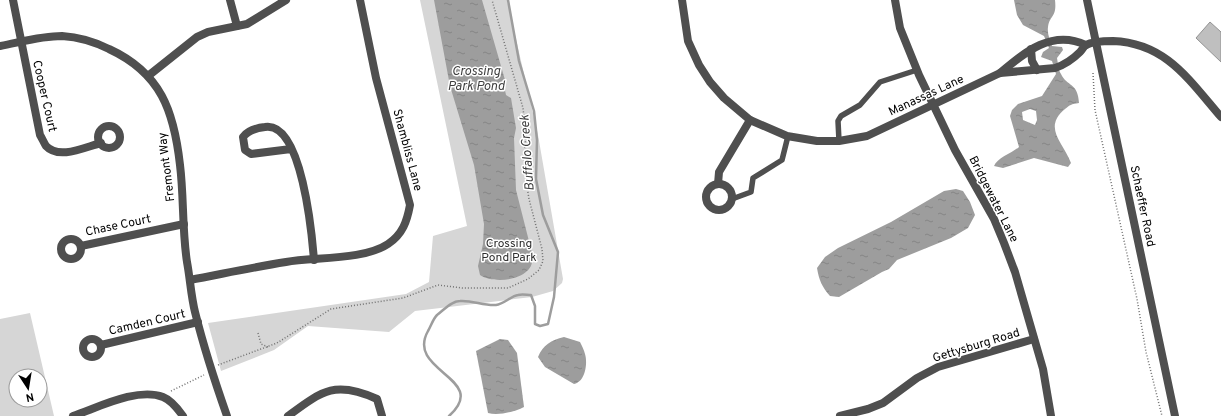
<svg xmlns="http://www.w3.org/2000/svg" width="1221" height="416" font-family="Overpass,sans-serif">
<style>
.green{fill:#d6d6d6;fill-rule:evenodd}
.water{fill:url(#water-ripples);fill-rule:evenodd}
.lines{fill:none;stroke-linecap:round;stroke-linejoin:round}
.stream{stroke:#9d9d9d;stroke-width:2.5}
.building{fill:#bfbfbf;stroke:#939393}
.path{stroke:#717171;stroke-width:1.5;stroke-dasharray:1 2;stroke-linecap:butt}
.service{stroke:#4f4f4f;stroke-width:5.5}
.minor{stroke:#4f4f4f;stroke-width:8}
.tertiary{stroke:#4f4f4f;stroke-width:8}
.labels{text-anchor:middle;stroke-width:3;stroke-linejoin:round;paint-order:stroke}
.street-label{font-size:12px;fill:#000;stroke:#fff}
.park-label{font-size:12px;fill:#2d2d2d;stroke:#fff}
.water-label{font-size:13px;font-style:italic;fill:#3e3e3e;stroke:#fff}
</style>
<defs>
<pattern id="water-ripples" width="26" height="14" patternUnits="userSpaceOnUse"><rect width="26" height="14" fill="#9d9d9d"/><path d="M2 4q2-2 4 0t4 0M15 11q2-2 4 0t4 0" fill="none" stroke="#858585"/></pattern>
</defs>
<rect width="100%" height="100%" fill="#fff"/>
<g class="green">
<polygon points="420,0 507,0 538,135 563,279 562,283 553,291 532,297 415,311 389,332 308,326 274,350 221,371 208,323 406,294 429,282 433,236 467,226"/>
<path d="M30 313 54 416H0V319ZM16 376H40V400H16Z"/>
</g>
<g class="water">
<path d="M434 0H482L505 80 503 81 506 95 511 98 516 128 514 138 516 190 533 257C532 262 532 267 527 271 517 281 492 283 480 275L478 266 483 244 484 224 474 165 450 86Z"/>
<path d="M1014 0H1055C1057 18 1050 14 1048 27 1047 34 1050 40 1052 46L1062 47 1063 50 1057 58C1058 63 1058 70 1061 74 1067 87 1078 82 1079 103 1071 104 1070 105 1065 109 1042 128 1064 143 1071 163L1068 167 1034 158 1003 168 994 166C997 158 1012 153 1019 147L1010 116 1012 110 1018 104 1042 96 1056 74 1052 61 1041 57 1043 52 1049 48 1044 36 1023 25 1017 15ZM1030 109 1036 111 1037 120 1035 125 1023 120 1022 112Z"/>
<path d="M956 189 963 191 970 202 975 215 968 228 951 238 897 260 889 269 882 272 839 297 830 296C822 287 819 280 817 268L825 257 838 248 891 222 944 191Z"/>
<path d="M564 337 580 342C582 346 584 350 585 354 588 364 585 382 574 384L545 367 538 357C543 345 551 340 564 337Z"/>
<path d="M500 339 508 340 517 353 524 407C514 412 498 416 488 413L476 351Z"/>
</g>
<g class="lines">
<path class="stream" d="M449 416C491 378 405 372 428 331 431 326 433 319 437 315 444 310 451 301 460 301 472 300 484 306 496 305 504 304 511 296 518 295 522 294 527 295 531 295L535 306V324L540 326 548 324 554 297 558 252 543 215 536 179 537 140 534 111 519 61 508 0"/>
</g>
<polygon class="building" points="1210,22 1221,32 1221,62 1196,38"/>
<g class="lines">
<g class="path">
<polyline points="1093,73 1095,110 1137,299 1146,352 1162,416"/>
<polyline points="258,333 261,344 268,347"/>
<polyline points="218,365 277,343 331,309 403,298 438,285 462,288 508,288 528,279 539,270 543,261 542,249 529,199 526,180 524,156 526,136 523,108 492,0"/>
<polyline points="171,391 204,375"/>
</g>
<g class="service">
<polyline points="839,141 838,121 841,116 860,105 880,82 917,70"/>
<polyline points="732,199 751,192 753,178 782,160 788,136"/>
</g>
<g class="minor">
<path d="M13 0 40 135C42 138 44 143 46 146 59 160 85 147 101 143"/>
<polyline points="230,0 237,26"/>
<path d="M682 0 688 41 699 65 710 82 724 98 750 120 787 136 817 141H839L867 136 1000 73 1055 68C1064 65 1073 59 1080 52 1082 50 1084 46 1086 45 1093 41 1106 41 1113 41 1166 43 1189 80 1221 117"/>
<polyline points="895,0 900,28 919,75 955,150 994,219 1004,243 1015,272 1043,369 1051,416"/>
<path d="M0 46C21 42 41 36 62 36 78 37 95 42 109 49 161 73 174 111 180 165 184 197 182 230 187 262 190 278 191 296 195 312 204 348 215 382 227 416"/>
<polyline points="1031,49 1032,61 1037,70"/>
<path d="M1000 73C1025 52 1052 29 1086 45"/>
<polyline points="148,76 197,37 208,32 247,24 286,0"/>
<circle cx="109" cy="137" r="11"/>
<path d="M291 149 251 154 245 150 243 137C248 130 256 128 265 127 302 121 312 235 314 260"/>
<circle cx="719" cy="197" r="13"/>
<polyline points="718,184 719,172 750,120"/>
<circle cx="71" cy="249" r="10"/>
<polyline points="81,246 184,224"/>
<path d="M190 280C222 274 254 267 286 262 315 257 364 260 388 244 403 234 407 221 410 205L376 78 360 0"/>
<circle cx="92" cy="348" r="9"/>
<polyline points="101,345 198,322"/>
<path d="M73 416C97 408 137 387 163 397 171 400 178 409 183 416"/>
<path d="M288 416C322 391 335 380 377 399L382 416"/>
<polyline points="840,416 868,409 883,403 917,378 938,367 1034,339"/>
</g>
<polyline class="tertiary" points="1087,0 1175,416"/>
</g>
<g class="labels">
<g class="street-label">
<text transform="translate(926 95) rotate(-25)" y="4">Manassas Lane</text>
<text transform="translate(45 96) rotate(77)" y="4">Cooper Court</text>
<text transform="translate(408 150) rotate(75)" y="4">Shambliss Lane</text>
<text transform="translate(166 167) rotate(-97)" y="4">Fremont Way</text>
<text transform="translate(994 199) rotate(63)" y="4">Bridgewater Lane</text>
<text transform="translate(1143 206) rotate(78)" y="4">Schaeffer Road</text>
<text transform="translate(118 225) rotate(-12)" y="4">Chase Court</text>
<text transform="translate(147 322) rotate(-13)" y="4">Camden Court</text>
<text transform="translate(976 345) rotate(-17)" y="4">Gettysburg Road</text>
</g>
<g class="park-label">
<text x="509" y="247">Crossing<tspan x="509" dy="14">Pond Park</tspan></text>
</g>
<g class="water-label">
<text x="476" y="75">Crossing<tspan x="476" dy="15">Park Pond</tspan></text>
<text transform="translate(526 153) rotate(-94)" y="5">Buffalo Creek</text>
</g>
</g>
<g transform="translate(28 388) rotate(168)"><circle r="19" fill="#ffffff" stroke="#999999"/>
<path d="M0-3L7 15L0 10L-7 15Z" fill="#000000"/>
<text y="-6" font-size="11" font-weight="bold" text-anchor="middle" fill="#000000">N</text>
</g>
</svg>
